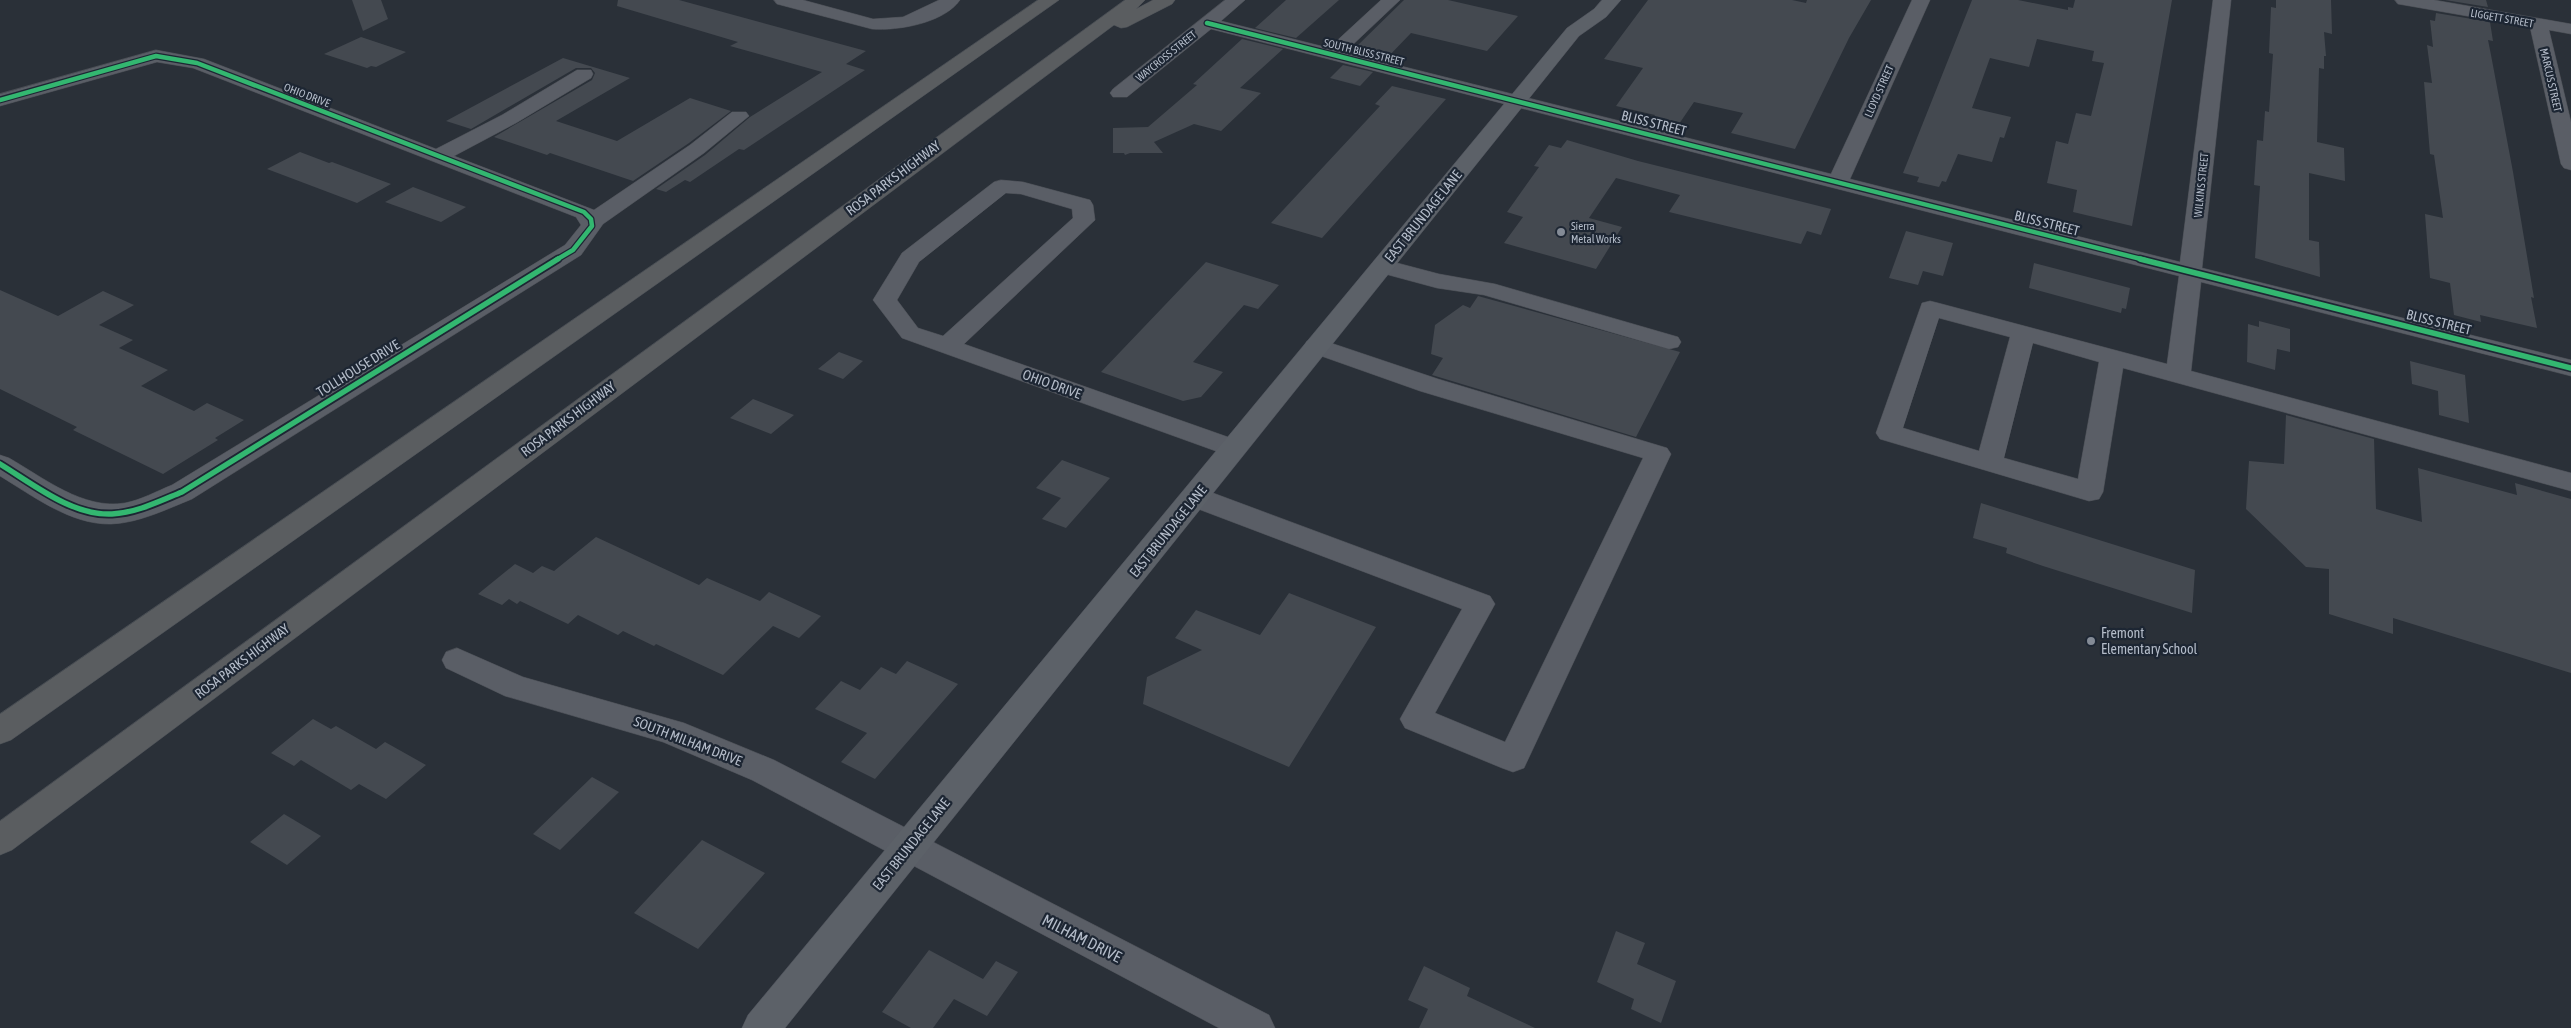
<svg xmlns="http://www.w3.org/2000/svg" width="2571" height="1028" font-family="'Asap Condensed',sans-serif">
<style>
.building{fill:#444950}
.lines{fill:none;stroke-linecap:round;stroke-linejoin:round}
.minor-casing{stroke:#484c53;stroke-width:1}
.major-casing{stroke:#484c55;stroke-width:1}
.highway-casing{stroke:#474c53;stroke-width:1}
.minor{fill:#5a5e66;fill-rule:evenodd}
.major{fill:#5c6168;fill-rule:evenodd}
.highway{fill:#5a5d60;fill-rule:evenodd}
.cycleway-far1-casing{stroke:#1d2633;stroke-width:7}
.cycleway-casing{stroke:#1d2633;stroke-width:9}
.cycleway-far1{stroke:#33b770;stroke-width:4.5}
.cycleway{stroke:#33b770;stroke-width:5.5}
.poi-dot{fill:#848b96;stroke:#1d2633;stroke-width:2}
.labels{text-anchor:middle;stroke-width:4.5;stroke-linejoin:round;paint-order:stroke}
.far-street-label{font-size:11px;fill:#b4bcc9;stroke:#1d2633}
.far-poi-label{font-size:11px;fill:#b4bcc9;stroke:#1d2633;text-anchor:start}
.street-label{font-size:14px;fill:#b4bcc9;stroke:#1d2633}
.poi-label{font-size:14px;fill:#b4bcc9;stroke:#1d2633;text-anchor:start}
.near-street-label{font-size:16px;fill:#b4bcc9;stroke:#1d2633}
</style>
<rect width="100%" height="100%" fill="#2a3038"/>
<g class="building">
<polygon points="352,0 381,0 388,19 363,31"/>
<polygon points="618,0 679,0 866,51 846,64 865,70 744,150 739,149 690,182 685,180 666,192 656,189 705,155 750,117 822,72 730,46 738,42 617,6"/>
<polygon points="1286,0 1339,0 1296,38 1255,28"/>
<polygon points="1404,0 1448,0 1518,16 1487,51 1411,33 1385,60 1355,53 1360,48 1356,47"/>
<polygon points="1648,0 1792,0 1806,3 1807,0 1871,0 1849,38 1795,149 1731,133 1743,113 1694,102 1679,124 1653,118 1655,115 1616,106 1643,68 1604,59"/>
<polygon points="1972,0 2018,0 2068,10 2068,7 2073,8 2075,0 2172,0 2132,226 2073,212 2077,190 2047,183 2056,141 2068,144 2076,113 2091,116 2104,63 2092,61 2094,51 2037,39 2029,67 1990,58 1972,108 2011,117 2004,138 2000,137 1992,162 1958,154 1946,182 1942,181 1939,187 1917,182 1919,177 1903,173"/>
<polygon points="2276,0 2331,0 2332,34 2324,32 2326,56 2324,56 2324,69 2319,68 2317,142 2344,148 2345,181 2309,173 2309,240 2319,242 2320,277 2255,258 2260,186 2254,185 2257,140 2263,141 2265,111 2269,112 2273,54 2269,53 2271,7 2276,8"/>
<polygon points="2445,0 2486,0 2488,7"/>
<polygon points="2436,13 2490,22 2493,41 2488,40 2491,55 2513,172 2534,298 2531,297 2537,328 2480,315 2481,322 2454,315 2450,283 2430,278 2425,214 2443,218 2434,155 2430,154 2424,82 2432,83 2427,45 2433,47 2430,20 2435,21"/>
<polygon points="361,37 406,52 376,67 371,66 367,68 324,54"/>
<polygon points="1242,39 1283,49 1240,88 1261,93 1221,131 1194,124 1154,142 1163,153 1130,153 1125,155 1124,153 1113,153 1113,128 1148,127 1197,85 1193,84"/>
<polygon points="563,58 630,78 556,121 617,141 690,98 731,111 689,143 633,181 550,153 547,155 494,137 592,80 595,73 591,68 576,68 471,129 446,121"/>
<polygon points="1343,65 1373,72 1360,86 1330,78"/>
<polygon points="1392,86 1446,99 1322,238 1271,223 1380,106 1375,104"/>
<polygon points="1567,140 1638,161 1831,209 1821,235 1807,231 1801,244 1669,212 1680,195 1616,178 1589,218 1622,227 1596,269 1504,243 1523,217 1507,212 1539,167 1534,166 1549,145 1561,148"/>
<polygon points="300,152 329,163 332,162 391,184 357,203 267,169"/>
<polygon points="413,187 466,207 441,222 385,202"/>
<polygon points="1906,231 1953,243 1943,276 1923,271 1918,285 1889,278"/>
<polygon points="1206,262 1279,285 1258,309 1244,305 1193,362 1223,372 1201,397 1183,401 1101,372"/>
<polygon points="2034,263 2130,288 2126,309 2122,308 2121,313 2029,288"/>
<polygon points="0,290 58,316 103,291 134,305 99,325 133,340 119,348 168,370 141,386 194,411 207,403 244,420 215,438 218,440 163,474 73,430 77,427 0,389"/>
<polygon points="1478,296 1680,352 1636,437 1432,375 1443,358 1431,354 1435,325 1463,305 1470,308"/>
<polygon points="2259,321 2290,329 2290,352 2277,349 2275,370 2247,362 2248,324 2259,327"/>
<polygon points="839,352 863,361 843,379 818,369"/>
<polygon points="2410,361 2465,375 2469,423 2439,415 2438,391 2412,384"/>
<polygon points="753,399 794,415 771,434 730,418"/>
<polygon points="2286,415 2374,439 2376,509 2422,522 2418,468 2517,495 2515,483 2571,499 2571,673 2393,618 2393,634 2329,614 2329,569 2306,567 2246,509 2249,461 2284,464"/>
<polygon points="1062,460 1110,478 1066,528 1042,519 1061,498 1036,488"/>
<polygon points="1981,503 2195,570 2192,613 2043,566 2006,553 2007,548 1973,538"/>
<polygon points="596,537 699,585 707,578 760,601 769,592 821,616 799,638 773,626 723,675 656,644 654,646 623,631 618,635 578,615 568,624 520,601 517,604 509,599 502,605 478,594 515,564 533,573 542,566 554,571"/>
<polygon points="1289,593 1376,627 1289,767 1143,704 1147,677 1202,650 1175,638 1196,610 1260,635"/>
<polygon points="907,661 958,684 875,779 841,762 867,733 815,709 841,681 860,690 881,667 896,674"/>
<polygon points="313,719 331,729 336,726 376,749 385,742 426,765 386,799 359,784 351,790 301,760 294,766 271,753"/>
<polygon points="592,777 619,792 560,850 533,834"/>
<polygon points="284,814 321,836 287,865 250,842"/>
<polygon points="702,840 765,873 698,949 634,913"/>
<polygon points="1616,931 1645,943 1637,964 1676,981 1661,1023 1631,1009 1634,999 1597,982"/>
<polygon points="929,950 983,979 996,961 1018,972 987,1016 954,999 933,1028 911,1028 882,1012"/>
<polygon points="1424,966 1470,988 1467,996 1535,1028 1419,1028 1428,1009 1408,1000"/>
</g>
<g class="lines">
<defs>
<g id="minor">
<path d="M774 0H803L873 19 903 17 939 0H960C944 23 898 31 872 29L777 4Z"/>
<path d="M1225 0H1245L1221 21 1329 48 1381 0H1400L1345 52 1831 174 1912 0H1930L1850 179 2180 262 2213 0H2231L2202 268 2571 360V376L2201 282 2191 371 2571 473V491L2123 368 2103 492 2099 499 2089 501 1880 439 1876 433 1922 303 1930 301 1938 303 2167 364 2179 276 1211 29 1127 97H1113L1110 93 1113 89ZM1939 318 2010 337 1979 451 1903 428ZM2033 343 2099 362 2078 479 2004 458Z"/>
<polygon points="2395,0 2434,0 2571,24 2571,34 2549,30 2571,122 2571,170 2564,168 2561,164 2530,27 2404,5 2398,4"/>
<path d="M156 50 204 59 436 149 502 115 577 70H591L593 74 591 78 516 123 454 156 594 210 690 145 732 112H746L749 116 704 153 603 224 581 255 192 499C167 509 139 523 111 524 71 525 33 496 0 476V455L9 458C44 478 83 510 125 503 141 500 157 491 172 485L565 245 581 225 576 217 193 68 157 62 0 106V94Z"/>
<path d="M1001 180 1023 182 1090 200 1093 205 1095 220 964 344 1242 442 1246 448 1242 454 1233 457 1224 454 902 338 873 300 902 253 994 182ZM1006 193 1021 194 1072 209 1073 218 943 336 918 328 897 300 919 262Z"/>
<polygon points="1382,259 1439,274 1495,284 1678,337 1681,342 1678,347 1669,349 1484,295 1437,288 1374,271 1371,266 1374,261"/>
<polygon points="1316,338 1438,379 1667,448 1671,454 1524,768 1513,772 1502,768 1405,728 1400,719 1462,609 1185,504 1181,497 1185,490 1195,488 1205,490 1490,596 1495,604 1435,713 1505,742 1643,458 1420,391 1307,351 1304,346 1307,341"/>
<polygon points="457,648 523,677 684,723 774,760 1269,1015 1275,1028 1219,1028 752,780 663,742 505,696 446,668 442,660 446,652"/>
</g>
<polygon id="major" points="1602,0 1621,0 1606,17 1579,36 785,1028 742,1028 748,1015 1567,28 1594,9"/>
<g id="highway">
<polygon points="1038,0 1059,0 11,740 0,744 0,714"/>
<polygon points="1125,0 1145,0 1136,9 1153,0 1175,0 1172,4 1127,27 1121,28 1114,25 12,850 0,855 0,821"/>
</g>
</defs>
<use href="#minor" class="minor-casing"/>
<use href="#major" class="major-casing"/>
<use href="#highway" class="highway-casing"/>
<use href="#minor" class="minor"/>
<use href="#major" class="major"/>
<use href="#highway" class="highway"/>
<defs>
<g id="cycleway-far1">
<polyline points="1207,23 2145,260"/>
<polyline points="0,100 156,56 197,63 584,212 591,219 592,226 573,250 556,260"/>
</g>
<g id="cycleway">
<polyline points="2140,259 2571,368"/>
<path d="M0 464C33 484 72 516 112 514 136 513 160 501 182 492L558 259"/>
</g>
</defs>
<use href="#cycleway-far1" class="cycleway-far1-casing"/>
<use href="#cycleway" class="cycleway-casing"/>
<use href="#cycleway-far1" class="cycleway-far1"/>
<use href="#cycleway" class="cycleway"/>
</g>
<g class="poi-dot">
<circle cx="1561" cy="232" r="5"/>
<circle cx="2091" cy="641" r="5"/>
</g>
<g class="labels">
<g class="far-street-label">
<text transform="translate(2502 18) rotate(10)" y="4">LIGGETT STREET</text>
<text transform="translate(1364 52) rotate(14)" y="4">SOUTH BLISS STREET</text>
<text transform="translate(1166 56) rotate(-39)" y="4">WAYCROSS STREET</text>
<text transform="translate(2551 80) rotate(77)" y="4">MARCUS STREET</text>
<text transform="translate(1879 91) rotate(-66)" y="4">LLOYD STREET</text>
<text transform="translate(307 95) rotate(21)" y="4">OHIO DRIVE</text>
<text transform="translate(2201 185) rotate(-84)" y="4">WILKINS STREET</text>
</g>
<g class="far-poi-label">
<text x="1571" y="230">Sierra<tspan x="1571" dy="13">Metal Works</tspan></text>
</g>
<g class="street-label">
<text transform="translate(1654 123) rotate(14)" y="5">BLISS STREET</text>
<text transform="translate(893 178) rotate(-37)" y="5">ROSA PARKS HIGHWAY</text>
<text transform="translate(1423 216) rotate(-51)" y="5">EAST BRUNDAGE LANE</text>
<text transform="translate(2047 223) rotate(14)" y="5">BLISS STREET</text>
<text transform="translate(2439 322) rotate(14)" y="5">BLISS STREET</text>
<text transform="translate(358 368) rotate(-32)" y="5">TOLLHOUSE DRIVE</text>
<text transform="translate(1052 384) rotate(20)" y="5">OHIO DRIVE</text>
<text transform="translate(568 419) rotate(-37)" y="5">ROSA PARKS HIGHWAY</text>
<text transform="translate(1168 531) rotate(-51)" y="5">EAST BRUNDAGE LANE</text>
<text transform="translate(242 661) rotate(-37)" y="5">ROSA PARKS HIGHWAY</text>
<text transform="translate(688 741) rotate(21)" y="5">SOUTH MILHAM DRIVE</text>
<text transform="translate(911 844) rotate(-51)" y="5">EAST BRUNDAGE LANE</text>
</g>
<g class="poi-label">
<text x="2101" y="638">Fremont<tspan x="2101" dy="16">Elementary School</tspan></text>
</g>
<g class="near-street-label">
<text transform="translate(1082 938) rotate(27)" y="6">MILHAM DRIVE</text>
</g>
</g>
</svg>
